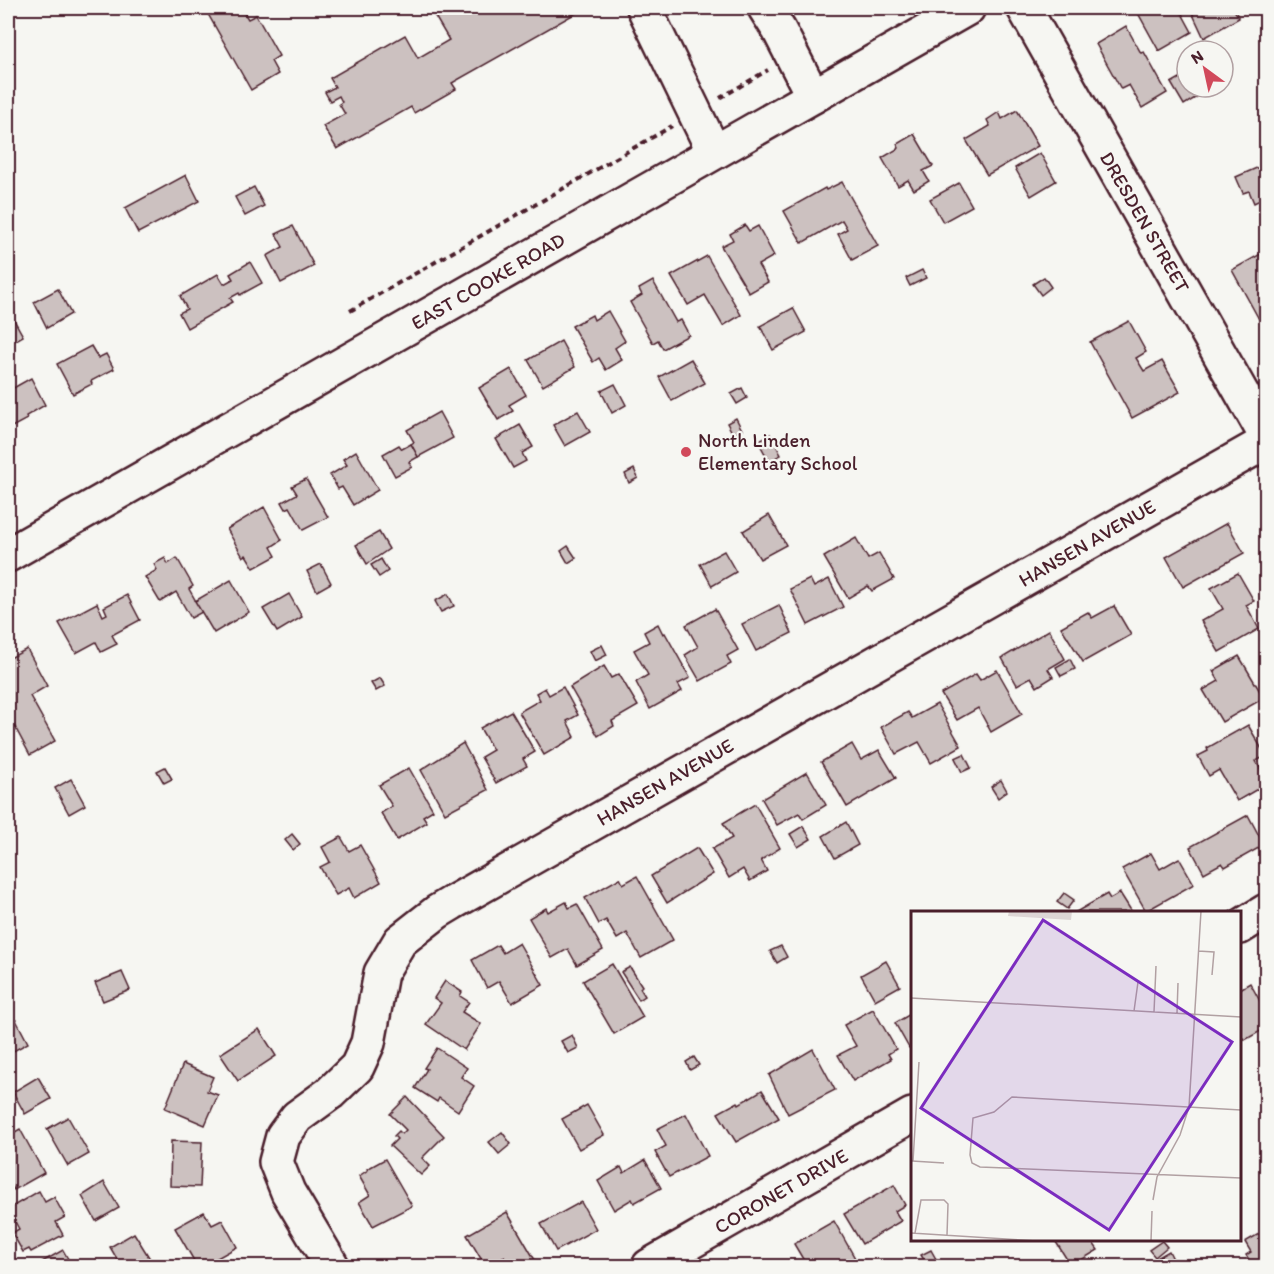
<svg xmlns="http://www.w3.org/2000/svg" width="1274" height="1274" font-family="Itim,sans-serif">
<style>
.building{fill:#ccc1c0;stroke:#4a1f2b;stroke-width:1.5}
.lines{fill:none;stroke-linecap:round;stroke-linejoin:round}
.minor-casing{stroke:#4a1f2b;stroke-width:38}
.path{stroke:#4a1f2b;stroke-width:4;stroke-dasharray:6 4.5;stroke-linecap:butt}
.minor{stroke:#f6f6f2;stroke-width:33}
.poi-dot{fill:#d1495b;stroke:#f6f6f2;stroke-width:2}
.labels{text-anchor:middle;stroke-width:4.5;stroke-linejoin:round;paint-order:stroke}
.street-label{font-size:20px;fill:#4a1f2b;stroke:#f6f6f2}
.poi-label{font-size:20px;fill:#4a1f2b;stroke:#f6f6f2;text-anchor:start}
.inset-road{fill:none;stroke:#b1a0a2;stroke-width:1.5}
.view{fill:#7b2cbf;fill-opacity:0.15;stroke:#7b2cbf;stroke-width:3}
.inset-edge{fill:none;stroke:#4a1f2b;stroke-width:3}
</style>
<rect width="100%" height="100%" fill="#f6f6f2"/>
<filter id="ink" filterUnits="userSpaceOnUse"><feTurbulence type="fractalNoise" baseFrequency=".0167" numOctaves="2"/><feDisplacementMap in="SourceGraphic" scale="12" xChannelSelector="R" yChannelSelector="G"/><feConvolveMatrix kernelMatrix="1 2 1 2 8 2 1 2 1" color-interpolation-filters="sRGB"/></filter>
<g filter="url(#ink)">
<g class="building">
<polygon points="219,8 241,8 248,19 256,15 279,56 271,61 278,74 251,90 208,14"/>
<polygon points="430,8 585,8 452,83 456,89 414,113 411,107 337,149 323,126 345,114 339,104 342,102 339,96 330,101 325,92 335,87 330,78 405,35 418,58 449,40"/>
<polygon points="1148,8 1179,8 1192,32 1159,51 1138,13"/>
<polygon points="1190,8 1233,8 1239,18 1204,38"/>
<polygon points="1126,26 1141,53 1144,52 1167,93 1142,108 1129,85 1121,89 1096,44"/>
<polygon points="1187,74 1187,87 1195,87 1200,95 1184,105 1171,83"/>
<polygon points="1017,110 1038,146 987,175 966,140 990,126 987,120 999,112 1002,119"/>
<polygon points="914,134 933,166 923,171 929,181 914,190 908,180 898,186 882,158 899,148 897,144"/>
<polygon points="1040,153 1056,181 1031,196 1015,168"/>
<polygon points="1259,167 1266,183 1266,197 1254,203 1249,191 1243,193 1236,177"/>
<polygon points="186,175 199,201 138,233 125,208"/>
<polygon points="842,182 878,246 852,260 838,234 847,229 842,220 802,243 784,211 825,188 826,190"/>
<polygon points="959,183 972,206 943,222 930,199"/>
<polygon points="254,187 264,206 245,216 235,197"/>
<polygon points="745,225 749,231 758,226 774,256 758,265 768,282 749,293 721,246 733,240 730,234"/>
<polygon points="293,226 314,266 281,283 267,256 283,247 276,234"/>
<polygon points="1266,251 1266,332 1232,270"/>
<polygon points="707,256 741,315 723,326 705,295 688,305 671,276"/>
<polygon points="250,262 262,283 240,295 239,293 230,298 233,302 187,328 179,313 187,309 180,296 218,274 224,284 233,279 230,274"/>
<polygon points="922,270 926,278 910,286 906,278"/>
<polygon points="1044,277 1051,287 1041,295 1033,284"/>
<polygon points="653,281 676,322 681,320 689,335 663,349 658,340 653,343 630,302 642,295 639,289"/>
<polygon points="58,289 71,314 47,328 34,302"/>
<polygon points="793,308 806,332 773,350 760,326"/>
<polygon points="8,309 23,336 11,343 8,337"/>
<polygon points="608,311 625,341 615,348 622,360 606,370 599,358 593,362 572,326 592,315 594,320"/>
<polygon points="1129,321 1146,352 1136,358 1144,371 1162,361 1180,392 1132,418 1090,342"/>
<polygon points="561,341 575,367 543,386 528,360"/>
<polygon points="91,346 98,358 106,354 114,369 91,381 92,384 73,394 57,364"/>
<polygon points="691,359 705,383 672,401 659,377"/>
<polygon points="511,369 526,395 509,405 513,411 498,420 479,388"/>
<polygon points="31,378 45,405 26,416 27,419 12,427 8,419 8,391"/>
<polygon points="615,384 626,405 612,413 601,391"/>
<polygon points="742,388 747,398 737,404 731,394"/>
<polygon points="578,411 590,432 565,446 553,425"/>
<polygon points="439,412 453,438 418,457 411,444 414,442 407,430"/>
<polygon points="736,418 742,430 733,434 727,423"/>
<polygon points="520,425 533,447 522,453 526,461 513,468 496,439"/>
<polygon points="770,434 781,455 769,461 758,441"/>
<polygon points="411,444 418,457 409,462 412,467 395,476 383,454 399,445 402,449"/>
<polygon points="356,451 378,490 353,505 342,487 338,489 330,475 347,465 343,459"/>
<polygon points="634,469 638,478 629,483 625,474"/>
<polygon points="306,479 328,517 303,530 290,507 286,509 282,502 297,494 292,486"/>
<polygon points="264,507 282,540 271,547 276,556 254,568 246,555 243,557 227,529"/>
<polygon points="769,515 786,545 760,559 743,531"/>
<polygon points="1227,523 1244,553 1183,587 1166,557"/>
<polygon points="379,532 389,549 367,564 356,545"/>
<polygon points="856,538 868,559 879,553 894,579 872,591 868,586 848,598 824,557"/>
<polygon points="568,546 576,558 568,563 561,551"/>
<polygon points="724,551 736,572 712,586 700,564"/>
<polygon points="165,558 168,564 177,558 193,586 189,589 202,612 191,618 176,592 160,602 145,577 157,570 154,564"/>
<polygon points="381,559 388,571 379,577 371,565"/>
<polygon points="321,564 331,583 317,591 307,571"/>
<polygon points="1238,573 1254,601 1246,605 1259,629 1219,652 1201,621 1223,609 1211,588"/>
<polygon points="810,579 814,587 829,579 843,607 808,625 790,589"/>
<polygon points="231,580 249,612 214,633 195,601"/>
<polygon points="289,594 302,617 277,632 263,609"/>
<polygon points="448,594 454,606 441,612 435,601"/>
<polygon points="127,595 140,620 112,635 117,644 101,652 96,642 76,653 59,623 97,603 103,616 107,614 104,607"/>
<polygon points="779,605 792,633 756,651 742,624"/>
<polygon points="1114,606 1131,635 1083,662 1061,627 1088,612 1092,618"/>
<polygon points="715,609 738,650 727,656 731,664 700,681 685,655 698,647 686,625"/>
<polygon points="658,624 663,634 665,633 690,678 678,684 682,691 650,709 636,682 648,675 634,650 649,642 644,632"/>
<polygon points="1049,630 1065,659 1048,669 1053,677 1037,687 1031,677 1017,685 1002,658"/>
<polygon points="602,645 607,655 595,661 590,651"/>
<polygon points="27,649 47,686 30,696 55,741 30,755 8,714 8,659"/>
<polygon points="1239,656 1264,698 1222,722 1203,690 1219,681 1213,671"/>
<polygon points="1070,659 1075,669 1061,676 1056,667"/>
<polygon points="604,666 611,678 619,674 638,706 612,721 614,726 598,736 570,687"/>
<polygon points="997,670 1022,714 991,732 978,708 957,720 941,694 976,674 980,680"/>
<polygon points="380,678 385,686 376,691 371,683"/>
<polygon points="563,687 578,715 567,721 575,737 544,755 519,712 540,700 536,693 545,688 549,695"/>
<polygon points="937,704 961,746 931,763 919,742 896,754 881,727 908,712 912,718"/>
<polygon points="511,711 535,752 523,759 527,766 496,783 481,757 493,750 480,728"/>
<polygon points="1248,725 1266,756 1256,761 1266,779 1266,784 1237,801 1219,770 1209,776 1198,756 1208,751 1207,748"/>
<polygon points="463,743 488,790 445,813 421,770"/>
<polygon points="852,744 861,760 879,750 896,778 847,807 821,762"/>
<polygon points="964,754 971,768 962,772 955,758"/>
<polygon points="165,767 172,779 164,783 157,771"/>
<polygon points="409,768 433,810 423,816 427,822 397,840 381,813 392,806 379,785"/>
<polygon points="807,772 826,805 803,819 799,813 777,825 762,799"/>
<polygon points="71,779 85,805 69,814 55,788"/>
<polygon points="1001,780 1007,791 998,798 991,787"/>
<polygon points="755,804 780,848 761,860 767,871 750,881 743,869 729,878 712,849 732,838 723,823"/>
<polygon points="1248,815 1264,845 1225,867 1222,863 1204,873 1190,847"/>
<polygon points="846,822 858,845 835,858 823,836"/>
<polygon points="803,826 811,839 798,847 790,834"/>
<polygon points="292,834 300,844 293,850 285,840"/>
<polygon points="341,837 349,851 360,845 381,882 354,898 349,888 336,895 320,867 330,862 322,847"/>
<polygon points="697,848 713,874 667,903 651,876"/>
<polygon points="1151,853 1160,869 1179,858 1194,884 1146,911 1122,869"/>
<polygon points="637,876 673,940 641,958 627,933 617,939 606,920 599,924 585,898 620,878 623,884"/>
<polygon points="1064,893 1074,900 1067,909 1057,902"/>
<polygon points="1120,893 1132,912 1076,912 1107,894 1110,899"/>
<polygon points="566,902 569,908 577,904 603,950 577,965 568,949 552,958 529,918 546,908 548,912"/>
<polygon points="519,943 543,985 512,1003 499,981 487,988 472,960 498,945 503,953"/>
<polygon points="781,946 787,957 777,963 770,951"/>
<polygon points="886,961 900,986 875,1000 861,975"/>
<polygon points="612,964 643,1017 614,1034 583,981"/>
<polygon points="630,967 642,986 640,988 645,996 639,1000 621,972"/>
<polygon points="122,972 130,990 103,1001 95,983"/>
<polygon points="445,981 462,992 460,996 469,1002 462,1012 481,1024 464,1050 426,1024 441,1003 434,998"/>
<polygon points="1250,983 1266,1012 1266,1028 1245,1040 1244,1038 1240,1040 1240,989"/>
<polygon points="873,1009 896,1049 888,1054 891,1059 853,1081 838,1055 856,1046 844,1025"/>
<polygon points="912,1013 912,1046 909,1048 895,1023"/>
<polygon points="16,1020 28,1043 8,1054 8,1025"/>
<polygon points="259,1029 276,1056 238,1081 220,1054"/>
<polygon points="572,1035 578,1048 568,1053 561,1041"/>
<polygon points="437,1048 467,1068 461,1077 474,1086 458,1111 439,1098 437,1102 415,1088 427,1069 424,1068"/>
<polygon points="813,1049 835,1090 788,1114 769,1075"/>
<polygon points="694,1057 699,1065 690,1070 686,1062"/>
<polygon points="183,1064 213,1077 207,1091 218,1095 205,1125 165,1108"/>
<polygon points="38,1077 51,1099 25,1114 13,1092"/>
<polygon points="762,1090 779,1118 736,1142 718,1113 738,1102 739,1104"/>
<polygon points="407,1097 444,1136 422,1158 430,1166 421,1175 390,1146 397,1139 394,1136 399,1131 402,1134 406,1130 390,1114"/>
<polygon points="587,1105 604,1135 579,1149 562,1119"/>
<polygon points="686,1114 708,1156 669,1177 655,1152 666,1146 657,1129"/>
<polygon points="68,1117 89,1154 68,1166 47,1129"/>
<polygon points="20,1129 44,1173 14,1190 8,1179 8,1136"/>
<polygon points="502,1132 511,1144 499,1154 489,1142"/>
<polygon points="171,1141 202,1142 200,1187 170,1186"/>
<polygon points="385,1159 412,1206 373,1226 359,1202 370,1195 359,1176 368,1170 367,1169"/>
<polygon points="645,1160 661,1188 634,1203 632,1199 614,1210 598,1181 621,1167 624,1173"/>
<polygon points="104,1182 119,1208 96,1221 82,1196"/>
<polygon points="894,1185 905,1205 895,1211 901,1221 862,1244 844,1214"/>
<polygon points="39,1191 45,1202 54,1197 65,1217 56,1222 63,1235 31,1252 29,1249 23,1252 12,1233 19,1229 8,1209"/>
<polygon points="581,1202 596,1229 556,1251 541,1224"/>
<polygon points="204,1212 212,1225 222,1220 237,1247 203,1266 197,1266 175,1228"/>
<polygon points="507,1212 535,1260 524,1266 510,1266 504,1257 495,1262 492,1259 484,1264 467,1235"/>
<polygon points="834,1221 856,1260 845,1266 807,1266 794,1244"/>
<polygon points="1264,1231 1266,1234 1266,1266 1253,1266 1246,1255 1251,1252 1245,1242"/>
<polygon points="134,1233 152,1262 144,1266 121,1266 110,1247"/>
<polygon points="1061,1240 1091,1240 1098,1250 1071,1266 1056,1242"/>
<polygon points="1162,1241 1167,1247 1155,1257 1149,1250"/>
<polygon points="63,1250 72,1266 35,1266"/>
<polygon points="931,1250 936,1259 927,1265 921,1255"/>
<polygon points="1169,1251 1176,1265 1159,1266 1155,1259"/>
</g>
<g class="lines">
<defs>
<g id="minor">
<polyline points="644,8 714,152"/>
<polyline points="765,8 779,30 813,96"/>
<polyline points="1024,8 1266,436"/>
<polyline points="8,555 968,8"/>
<polyline points="1240,927 1266,911"/>
<polyline points="332,1266 288,1192 276,1162 283,1136 297,1117 330,1093 357,1067 368,1043 381,973 400,941 437,912 452,903 1266,442"/>
<polyline points="649,1266 912,1115"/>
</g>
</defs>
<use href="#minor" class="minor-casing"/>
<g class="path">
<polyline points="720,98 768,70"/>
<polyline points="350,311 672,126"/>
</g>
<use href="#minor" class="minor"/>
</g>
</g>
<circle class="poi-dot" cx="686" cy="452" r="6"/>
<g class="labels">
<g class="street-label">
<text transform="translate(1145 222) rotate(60)" y="7">DRESDEN STREET</text>
<text transform="translate(488 281) rotate(-30)" y="7">EAST COOKE ROAD</text>
<text transform="translate(1087 543) rotate(-30)" y="7">HANSEN AVENUE</text>
<text transform="translate(665 782) rotate(-30)" y="7">HANSEN AVENUE</text>
<text transform="translate(781 1191) rotate(-30)" y="7">CORONET DRIVE</text>
</g>
<g class="poi-label">
<text x="698" y="447">North Linden<tspan x="698" dy="23">Elementary School</tspan></text>
</g>
</g>
<g transform="translate(911 911)">
<rect width="330" height="330" fill="#f6f6f2"/>
<path d="M98 0H161L160 9 97 5Z" fill="#ddd6d5"/>
<path class="inset-road" d="M287 40 303 41 301 64M0 87 330 106M223 100 227 71M243 101 245 55M266 102 267 72M330 199 101 186 83 201 62 207 59 244 61 252 69 256 330 267M1 250 33 252M2 250 8 151M242 289 246 266 269 224 278 196 290 0M0 322 126 330M4 322 10 289H33L37 293 36 324M240 330 241 300"/>
<path class="view" d="M132 9 321 131 198 319 10 197Z"/>
<rect width="330" height="330" class="inset-edge"/>
</g>
<rect width="1274" height="1274" fill="none" stroke="#f6f6f2" stroke-width="30"/>
<rect x="15" y="15" width="1244" height="1244" fill="none" stroke="#4a1f2b" stroke-width="2" filter="url(#ink)"/>
<g transform="translate(1205 69) rotate(327)"><circle r="28" fill="#f6f6f2" stroke="#b1a0a2" stroke-width="1.5"/>
<path d="M0-4.5L10 22L0 15L-10 22Z" fill="#d1495b"/>
<text y="-9" font-size="16" font-weight="bold" text-anchor="middle" fill="#4a1f2b">N</text>
</g>
</svg>
